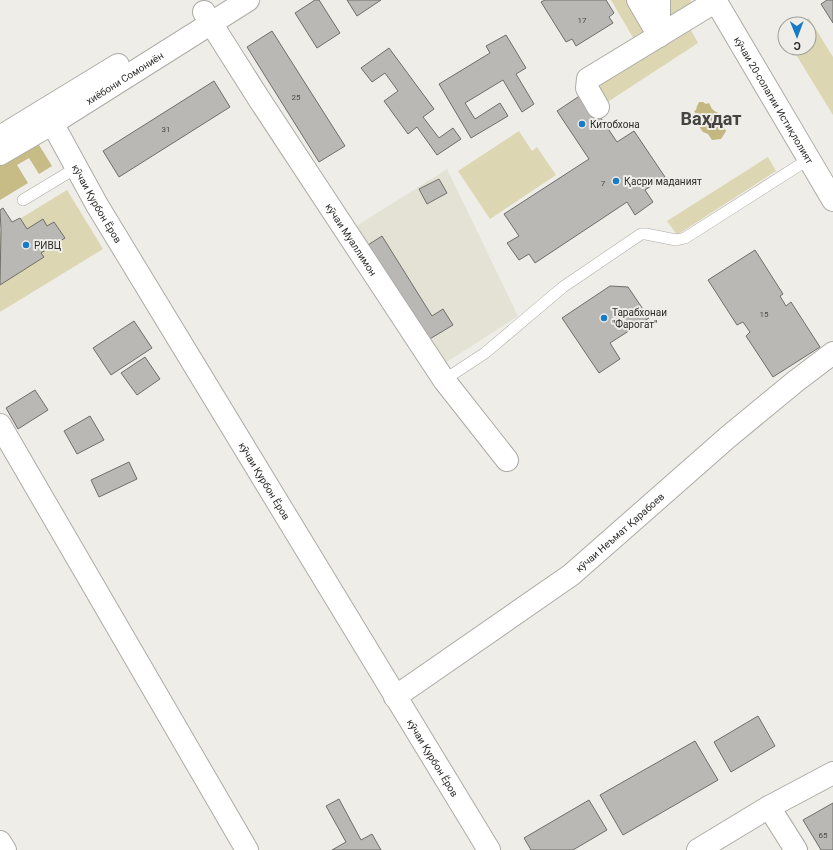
<svg xmlns="http://www.w3.org/2000/svg" width="833" height="850" font-family="Roboto,sans-serif">
<style>
.built{fill:#e4e2d5}
.green{fill:#ddd6b3}
.forest{fill:#c7bc85}
.water{fill:#c3b881}
.building{fill:#b9b8b4;stroke:#6f6e6a}
.lines{fill:none;stroke-linecap:round;stroke-linejoin:round}
.lane-casing{stroke:#acaba6;stroke-width:12}
.street-casing{stroke:#acaba6;stroke-width:24}
.secondary-casing{stroke:#acaba6;stroke-width:24}
.highway-casing{stroke:#acaba6;stroke-width:24}
.lane{stroke:#fff;stroke-width:11}
.street{stroke:#fff;stroke-width:22}
.secondary{stroke:#fff;stroke-width:22}
.highway{stroke:#fff;stroke-width:22}
.poi-dot{fill:#187bc7;stroke:#eeede8;stroke-width:1.5}
.labels{text-anchor:middle;stroke-width:4;stroke-linejoin:round;paint-order:stroke}
.number-label{font-size:8px;fill:#4f4e4c}
.street-label{font-size:10px;fill:#2c2b29;stroke:#eeede8}
.poi-label{font-size:10px;fill:#2c2b29;stroke:#eeede8;text-anchor:start}
.town-label{font-size:18px;font-weight:bold;fill:#454440;stroke:#eeede8}
</style>
<rect width="100%" height="100%" fill="#eeede8"/>
<polygon class="built" points="447,169 518,316 442,365 355,227"/>
<g class="green">
<polygon points="611,0 690,0 696,10 638,46"/>
<polygon points="809,18 833,57 833,115 792,48 809,48 809,24 799,24"/>
<polygon points="687,23 698,43 603,105 593,90 604,74"/>
<polygon points="519,131 532,151 537,147 556,175 490,219 458,171"/>
<polygon points="768,157 776,171 677,235 667,221"/>
<polygon points="67,190 103,249 0,312 0,231"/>
</g>
<polygon class="forest" points="31,132 52,166 39,174 29,158 17,165 28,183 0,200 0,151"/>
<path class="water" d="M699 102H703L706 104 709 103C710 105 711 107 712 109 719 115 725 113 722 125L726 131 721 139 712 140 708 134 703 132 700 128 699 119 694 111 696 110 697 106Z"/>
<g class="building">
<polygon points="315,0 319,0 340,33 317,48 295,13"/>
<polygon points="347,0 381,0 357,16"/>
<polygon points="545,0 606,0 614,13 609,17 613,23 576,46 572,39 566,42 541,2"/>
<polygon points="827,0 833,0 833,23 821,4"/>
<polygon points="272,31 345,146 319,162 247,47"/>
<polygon points="506,35 526,68 516,74 534,104 522,112 503,80 465,103 475,119 500,103 508,116 471,138 439,84 490,53 486,46"/>
<polygon points="389,48 434,109 423,117 439,138 453,128 461,139 437,155 417,127 408,134 384,101 398,91 385,73 372,82 361,68"/>
<polygon points="214,81 230,107 119,177 103,151"/>
<polygon points="584,93 617,142 634,131 665,177 645,190 653,202 635,215 627,202 535,263 529,254 519,260 507,243 519,236 504,214 589,159 557,111"/>
<polygon points="439,179 447,193 427,204 419,189"/>
<polygon points="3,208 12,222 20,218 27,229 43,219 47,226 54,222 65,238 41,253 44,257 0,285 1,230 0,210"/>
<polygon points="382,236 432,316 443,309 453,325 428,340 368,245"/>
<polygon points="755,250 783,294 780,296 786,306 791,302 820,347 773,377 746,336 750,332 743,322 737,325 708,280"/>
<polygon points="610,286 628,287 649,318 610,343 620,359 599,373 562,318"/>
<polygon points="134,321 152,348 111,375 93,348"/>
<polygon points="145,357 160,379 137,395 121,373"/>
<polygon points="35,390 48,410 18,429 6,408"/>
<polygon points="90,416 104,440 77,454 64,431"/>
<polygon points="129,462 137,479 99,497 91,480"/>
<polygon points="758,716 775,746 731,772 714,742"/>
<polygon points="695,741 718,780 623,835 600,795"/>
<polygon points="339,799 361,840 372,834 381,850 332,850 346,842 326,806"/>
<polygon points="589,800 607,830 573,850 531,850 524,838"/>
<polygon points="833,803 833,850 821,850 803,820"/>
</g>
<g class="lines">
<defs>
<g id="lane">
<polyline points="23,200 76,168"/>
<polyline points="444,380 485,353 563,287 641,234 646,234 676,240 685,238 809,159"/>
</g>
<g id="street">
<polyline points="638,0 659,36"/>
<path id="s1" d="M204 12 261 102 444 380 507 460"/>
<polyline points="659,36 659,0"/>
<polyline points="598,107 587,88 588,79 716,1"/>
<path id="s2" d="M45 110 97 205 489 850"/>
<polyline points="0,425 247,850"/>
<path id="s3" d="M395 697 571 575 728 437 796 381 833 353"/>
<polyline points="769,807 796,850"/>
<polyline points="0,842 5,850"/>
</g>
<g id="secondary">
<path id="s4" d="M715 0 833 200"/>
<polyline points="698,850 769,807 833,773"/>
</g>
<g id="highway">
<polyline points="0,137 118,65"/>
<path id="s5" d="M0 154 53 123 248 0"/>
</g>
</defs>
<use href="#lane" class="lane-casing"/>
<use href="#street" class="street-casing"/>
<use href="#secondary" class="secondary-casing"/>
<use href="#highway" class="highway-casing"/>
<use href="#lane" class="lane"/>
<use href="#street" class="street"/>
<use href="#secondary" class="secondary"/>
<use href="#highway" class="highway"/>
</g>
<g class="poi-dot">
<circle cx="582" cy="124" r="4"/>
<circle cx="616" cy="181" r="4"/>
<circle cx="26" cy="245" r="4"/>
<circle cx="604" cy="318" r="4"/>
</g>
<g class="labels">
<g class="number-label">
<text x="582" y="23">17</text>
<text x="296" y="100">25</text>
<text x="166" y="132">31</text>
<text x="603" y="186">7</text>
<text x="764" y="317">15</text>
<text x="823" y="838">65</text>
</g>
<g class="street-label">
<text dy="4" stroke="none"><textPath href="#s5" startOffset="146">хиёбони Сомониён</textPath></text>
<text dy="4" stroke="none"><textPath href="#s4" startOffset="116">кӯчаи 20-солагии Истиқлолият</textPath></text>
<text dy="4" stroke="none"><textPath href="#s2" startOffset="107">кӯчаи Қурбон Ёров</textPath></text>
<text dy="4" stroke="none"><textPath href="#s1" startOffset="271">кӯчаи Муаллимон</textPath></text>
<text dy="4" stroke="none"><textPath href="#s2" startOffset="431">кӯчаи Қурбон Ёров</textPath></text>
<text dy="4" stroke="none"><textPath href="#s3" startOffset="279">кӯчаи Неъмат Қарабоев</textPath></text>
<text dy="4" stroke="none"><textPath href="#s2" startOffset="755">кӯчаи Қурбон Ёров</textPath></text>
</g>
<g class="poi-label">
<text x="590" y="128">Китобхона</text>
<text x="624" y="185">Қасри маданият</text>
<text x="34" y="249">РИВЦ</text>
<text x="612" y="316">Тарабхонаи<tspan x="612" dy="12">"Фарогат"</tspan></text>
</g>
<g class="town-label">
<text x="711" y="125">Ваҳдат</text>
</g>
</g>
<g transform="translate(797 36) rotate(179)"><circle r="19" fill="#eeede8" stroke="#a09f9c"/>
<path d="M0-3L7 15L0 10L-7 15Z" fill="#187bc7"/>
<text y="-6" font-size="11" font-weight="bold" text-anchor="middle" fill="#2c2b29">С</text>
</g>
</svg>
